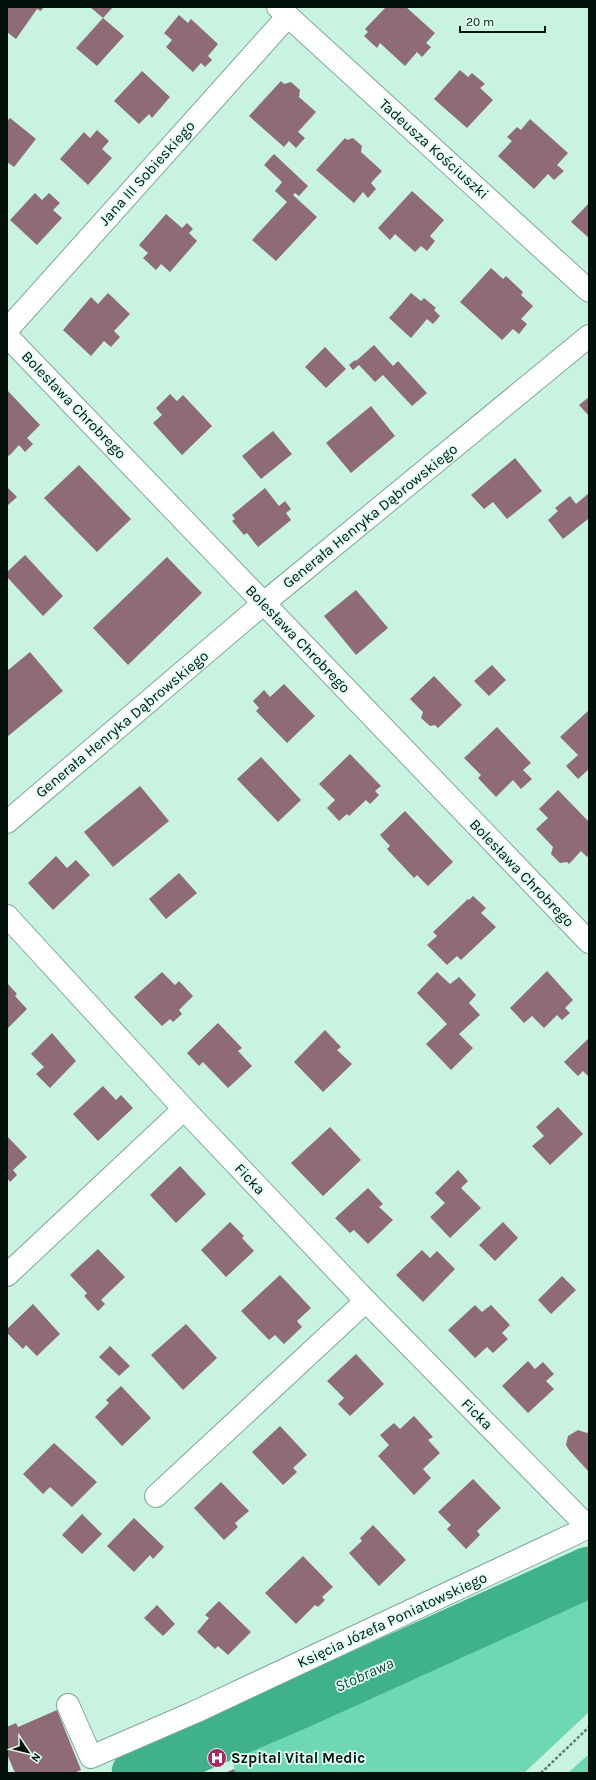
<svg xmlns="http://www.w3.org/2000/svg" width="596" height="1780" font-family="Karla,sans-serif">
<style>
.green{fill:#6dd8b2}
.lines{fill:none;stroke-linecap:round;stroke-linejoin:round}
.river{stroke:#3fb18c;stroke-width:51}
.building{fill:#8f6b77}
.minor-casing{stroke:#80a897;stroke-width:24}
.path{stroke:#5f7a6e;stroke-width:2.5;stroke-dasharray:3 2;stroke-linecap:butt}
.minor{stroke:#fff;stroke-width:22}
.labels{text-anchor:middle;stroke-width:3.5;stroke-linejoin:round;paint-order:stroke}
.street-label{font-size:15px;fill:#03110b;stroke:#ddfef0}
.poi-label{font-size:15px;font-weight:bold;fill:#03110b;stroke:#ddfef0;text-anchor:start}
.water-label{font-size:16px;font-style:italic;fill:#184737;stroke:#ddfef0}
</style>
<rect width="100%" height="100%" fill="#c9f3e1"/>
<g class="green">
<polygon points="589,1580 589,1712 524,1773 236,1773 227,1747"/>
<polygon points="589,1754 589,1773 568,1773"/>
</g>
<g class="lines">
<polyline class="river" points="137,1773 302,1702 589,1572"/>
</g>
<g class="building">
<polygon points="7,7 44,7 41,11 37,9 16,39 7,32"/>
<polygon points="90,7 113,7 103,18"/>
<polygon points="386,7 406,7 435,33 426,43 431,47 422,57 417,52 405,66 380,43 377,48 364,36 368,32 365,29"/>
<polygon points="179,15 188,23 191,19 218,44 208,56 212,60 205,67 201,63 193,72 166,47 172,40 164,33"/>
<polygon points="103,18 124,36 97,66 76,48"/>
<polygon points="460,70 468,77 472,73 485,84 480,88 493,100 467,128 434,99"/>
<polygon points="142,71 170,97 152,118 149,114 139,124 114,101"/>
<polygon points="281,81 284,84 291,82 300,90 299,97 316,112 298,132 305,138 296,148 289,141 284,147 249,116"/>
<polygon points="10,118 36,139 14,167 7,162 7,121"/>
<polygon points="530,119 568,153 557,165 564,171 554,180 548,174 534,189 498,156 512,141 507,137 517,127 521,130"/>
<polygon points="97,130 109,141 102,149 112,158 88,185 60,159 84,132 90,138"/>
<polygon points="345,138 347,140 353,138 362,146 361,152 382,171 371,183 376,189 368,198 363,192 354,203 316,170"/>
<polygon points="274,154 308,186 299,196 295,193 293,195 317,217 276,261 252,240 287,202 275,191 282,182 264,165"/>
<polygon points="412,191 444,220 430,236 435,241 427,251 421,246 415,252 395,234 390,240 378,228"/>
<polygon points="35,193 42,200 49,193 60,203 53,210 62,218 37,245 10,220"/>
<polygon points="589,203 589,238 571,222"/>
<polygon points="166,214 182,228 187,223 193,229 189,233 197,241 170,272 161,264 156,270 143,258 148,253 139,245"/>
<polygon points="491,268 503,279 506,276 523,292 521,295 533,306 521,319 527,324 519,334 513,329 502,340 460,302"/>
<polygon points="108,293 130,314 114,331 120,337 111,347 104,341 91,356 63,330 91,297 98,304"/>
<polygon points="411,293 421,301 424,298 436,308 434,310 440,316 433,324 427,319 411,338 389,318"/>
<polygon points="374,345 393,366 398,361 427,393 412,406 383,375 375,382 359,365 353,370 349,365 355,360 356,361"/>
<polygon points="325,347 346,369 326,388 305,367"/>
<polygon points="7,390 40,425 27,438 33,444 25,452 19,445 9,456 7,454"/>
<polygon points="170,394 177,401 183,395 212,426 182,455 153,423 162,415 156,408"/>
<polygon points="589,397 589,416 579,405"/>
<polygon points="371,406 395,436 351,473 326,443"/>
<polygon points="273,431 292,454 261,479 242,456"/>
<polygon points="515,458 542,491 507,519 493,502 484,509 471,495"/>
<polygon points="79,465 131,519 97,552 44,498"/>
<polygon points="7,487 17,497 7,506"/>
<polygon points="265,488 279,506 285,501 291,509 286,513 291,520 258,547 247,533 244,535 232,521 235,519 232,515"/>
<polygon points="589,493 589,520 588,519 563,539 548,520 558,511 555,508 570,496 576,504"/>
<polygon points="25,555 63,596 43,616 7,577 7,572"/>
<polygon points="167,557 202,593 128,665 93,628"/>
<polygon points="356,590 388,628 356,655 324,616"/>
<polygon points="30,652 63,691 7,737 7,671"/>
<polygon points="492,665 506,680 489,696 474,681"/>
<polygon points="434,676 462,705 438,728 435,725 430,726 421,718 423,712 410,699"/>
<polygon points="284,684 315,716 287,743 256,711 259,708 253,701 264,690 270,697"/>
<polygon points="589,710 589,769 578,779 566,766 578,755 560,737"/>
<polygon points="497,727 531,763 523,770 532,779 521,789 513,780 496,797 478,778 481,775 464,758"/>
<polygon points="350,754 381,786 375,791 379,795 370,804 366,800 349,816 347,814 339,821 327,808 335,800 319,784"/>
<polygon points="261,757 301,800 278,822 237,779"/>
<polygon points="140,786 169,821 113,867 84,832"/>
<polygon points="558,790 589,822 589,854 587,857 581,851 569,864 567,862 560,863 551,854 553,847 536,829 548,818 539,809"/>
<polygon points="405,811 453,862 428,886 417,875 414,878 387,849 390,846 380,835"/>
<polygon points="56,856 67,868 76,860 90,875 53,910 28,883"/>
<polygon points="179,873 197,893 166,919 149,899"/>
<polygon points="473,896 486,908 481,913 496,927 461,960 457,956 447,965 427,945 437,936 433,932 468,899 469,900"/>
<polygon points="547,971 573,1000 565,1008 570,1013 562,1020 557,1015 544,1028 532,1016 524,1023 510,1008"/>
<polygon points="162,972 175,985 179,981 193,996 179,1010 182,1014 173,1022 170,1019 162,1026 134,997"/>
<polygon points="437,972 450,984 459,977 476,995 469,1003 480,1015 459,1034 473,1048 451,1070 426,1044 447,1024 417,993"/>
<polygon points="7,983 17,994 15,996 27,1009 7,1029"/>
<polygon points="218,1023 242,1048 238,1051 252,1066 228,1088 203,1062 199,1066 187,1053"/>
<polygon points="325,1030 341,1047 337,1050 352,1064 323,1092 294,1062"/>
<polygon points="52,1033 76,1061 50,1088 36,1074 44,1067 31,1054"/>
<polygon points="589,1038 589,1077 583,1071 578,1076 564,1062"/>
<polygon points="103,1086 116,1100 121,1095 133,1108 98,1141 73,1114"/>
<polygon points="558,1107 583,1134 550,1165 532,1146 544,1136 536,1127"/>
<polygon points="330,1127 361,1160 323,1196 291,1163"/>
<polygon points="7,1136 27,1157 13,1170 17,1175 10,1182 7,1178"/>
<polygon points="180,1166 206,1194 176,1223 150,1195"/>
<polygon points="458,1170 468,1181 461,1188 481,1208 450,1238 430,1217 445,1203 435,1193"/>
<polygon points="368,1188 383,1204 379,1207 393,1220 368,1244 354,1230 350,1233 335,1218"/>
<polygon points="230,1222 244,1236 242,1238 254,1251 226,1277 201,1250"/>
<polygon points="503,1222 518,1238 495,1261 479,1245"/>
<polygon points="98,1249 125,1277 101,1300 105,1304 98,1311 84,1296 87,1293 70,1275"/>
<polygon points="422,1250 430,1258 437,1251 455,1269 423,1302 396,1275"/>
<polygon points="280,1275 311,1308 297,1321 302,1327 284,1344 275,1335 269,1340 241,1311"/>
<polygon points="562,1276 576,1290 551,1314 538,1300"/>
<polygon points="33,1304 60,1334 37,1356 26,1345 23,1349 7,1333 7,1329"/>
<polygon points="475,1305 482,1312 491,1305 510,1325 502,1333 508,1339 493,1353 487,1347 475,1358 448,1330"/>
<polygon points="186,1324 217,1358 183,1390 151,1355"/>
<polygon points="110,1346 130,1366 119,1376 99,1357"/>
<polygon points="356,1354 384,1384 350,1416 338,1404 344,1398 327,1381"/>
<polygon points="528,1361 535,1369 543,1362 554,1374 546,1381 554,1389 528,1413 502,1386"/>
<polygon points="121,1386 151,1418 122,1446 95,1417 109,1403 106,1400"/>
<polygon points="414,1416 433,1437 428,1440 440,1453 423,1469 431,1478 414,1495 378,1456 389,1445 380,1435 394,1423 400,1429"/>
<polygon points="280,1426 307,1455 293,1468 297,1472 283,1485 252,1452"/>
<polygon points="578,1430 587,1433 589,1431 589,1472 569,1450 566,1445 568,1436"/>
<polygon points="54,1443 97,1482 72,1507 50,1487 43,1494 23,1474"/>
<polygon points="473,1479 501,1508 477,1531 480,1535 466,1549 447,1529 451,1525 438,1512"/>
<polygon points="221,1482 249,1511 235,1523 238,1527 224,1540 194,1508"/>
<polygon points="82,1514 102,1534 82,1554 62,1535"/>
<polygon points="134,1518 164,1547 153,1559 150,1555 134,1572 107,1546"/>
<polygon points="373,1525 406,1560 379,1586 349,1553 362,1541 360,1538"/>
<polygon points="303,1556 333,1587 322,1597 325,1600 318,1607 315,1605 296,1624 265,1593"/>
<polygon points="219,1601 251,1632 228,1655 218,1646 215,1649 197,1632 209,1618 205,1615"/>
<polygon points="157,1605 175,1624 163,1636 144,1618"/>
<polygon points="57,1710 81,1770 74,1773 15,1773 7,1754 7,1727 16,1723 18,1727"/>
<polygon points="234,1769 236,1773 225,1773"/>
</g>
<g class="lines">
<defs>
<g id="minor">
<polyline points="278,7 589,291"/>
<polyline points="7,330 288,16"/>
<polyline points="7,336 589,942"/>
<polyline points="7,822 264,603 589,336"/>
<polyline points="7,916 184,1109 366,1301 588,1527"/>
<polyline points="7,1275 184,1109"/>
<polyline points="156,1496 366,1301"/>
<polyline points="68,1705 91,1757 195,1712 589,1527"/>
</g>
</defs>
<use href="#minor" class="minor-casing"/>
<polyline class="path" points="541,1773 589,1727"/>
<use href="#minor" class="minor"/>
</g>
<defs>
<symbol id="hospital-disc" viewBox="-11 -11 22 22"><circle r="9.5" fill="#af2465" stroke="#ddfef0"/><path d="M-5-5h3v3.5h4V-5h3V5h-3V1.5h-4V5h-3Z" fill="#fff"/></symbol>
</defs>
<g fill-rule="evenodd">
<use href="#hospital-disc" x="206" y="1747" width="22" height="22"/>
</g>
<g class="labels">
<g class="street-label">
<text transform="translate(434 149) rotate(42)" y="5">Tadeusza Kościuszki</text>
<text transform="translate(147 173) rotate(-48)" y="5">Jana III Sobieskiego</text>
<text transform="translate(74 405) rotate(46)" y="5">Bolesława Chrobrego</text>
<text transform="translate(370 516) rotate(-39)" y="5">Generała Henryka Dąbrowskiego</text>
<text transform="translate(298 639) rotate(46)" y="5">Bolesława Chrobrego</text>
<text transform="translate(122 724) rotate(-40)" y="5">Generała Henryka Dąbrowskiego</text>
<text transform="translate(522 873) rotate(46)" y="5">Bolesława Chrobrego</text>
<text transform="translate(250 1179) rotate(47)" y="5">Ficka</text>
<text transform="translate(477 1414) rotate(45)" y="5">Ficka</text>
<text transform="translate(392 1620) rotate(-25)" y="5">Księcia Józefa Poniatowskiego</text>
</g>
<g class="poi-label">
<text x="231" y="1763">Szpital Vital Medic</text>
</g>
<g class="water-label">
<text transform="translate(364 1674) rotate(-24)" y="6">Stobrawa</text>
</g>
</g>
<rect width="596" height="1780" fill="none" stroke="#03110b" stroke-width="16"/>
<g transform="translate(28 1752) rotate(125)" stroke="#ddfef0" stroke-width="3" paint-order="stroke">
<path d="M0-3L7 15L0 10L-7 15Z" fill="#03110b"/>
<text y="-6" font-size="11" font-weight="bold" text-anchor="middle" fill="#03110b">N</text>
</g>
<path d="M460 26v6h85v-6" fill="none" stroke="#03110b" stroke-width="2"/>
<text x="466" y="26" font-size="12" fill="#03110b" stroke="#ddfef0" stroke-width="3" paint-order="stroke">20 m</text>
</svg>
